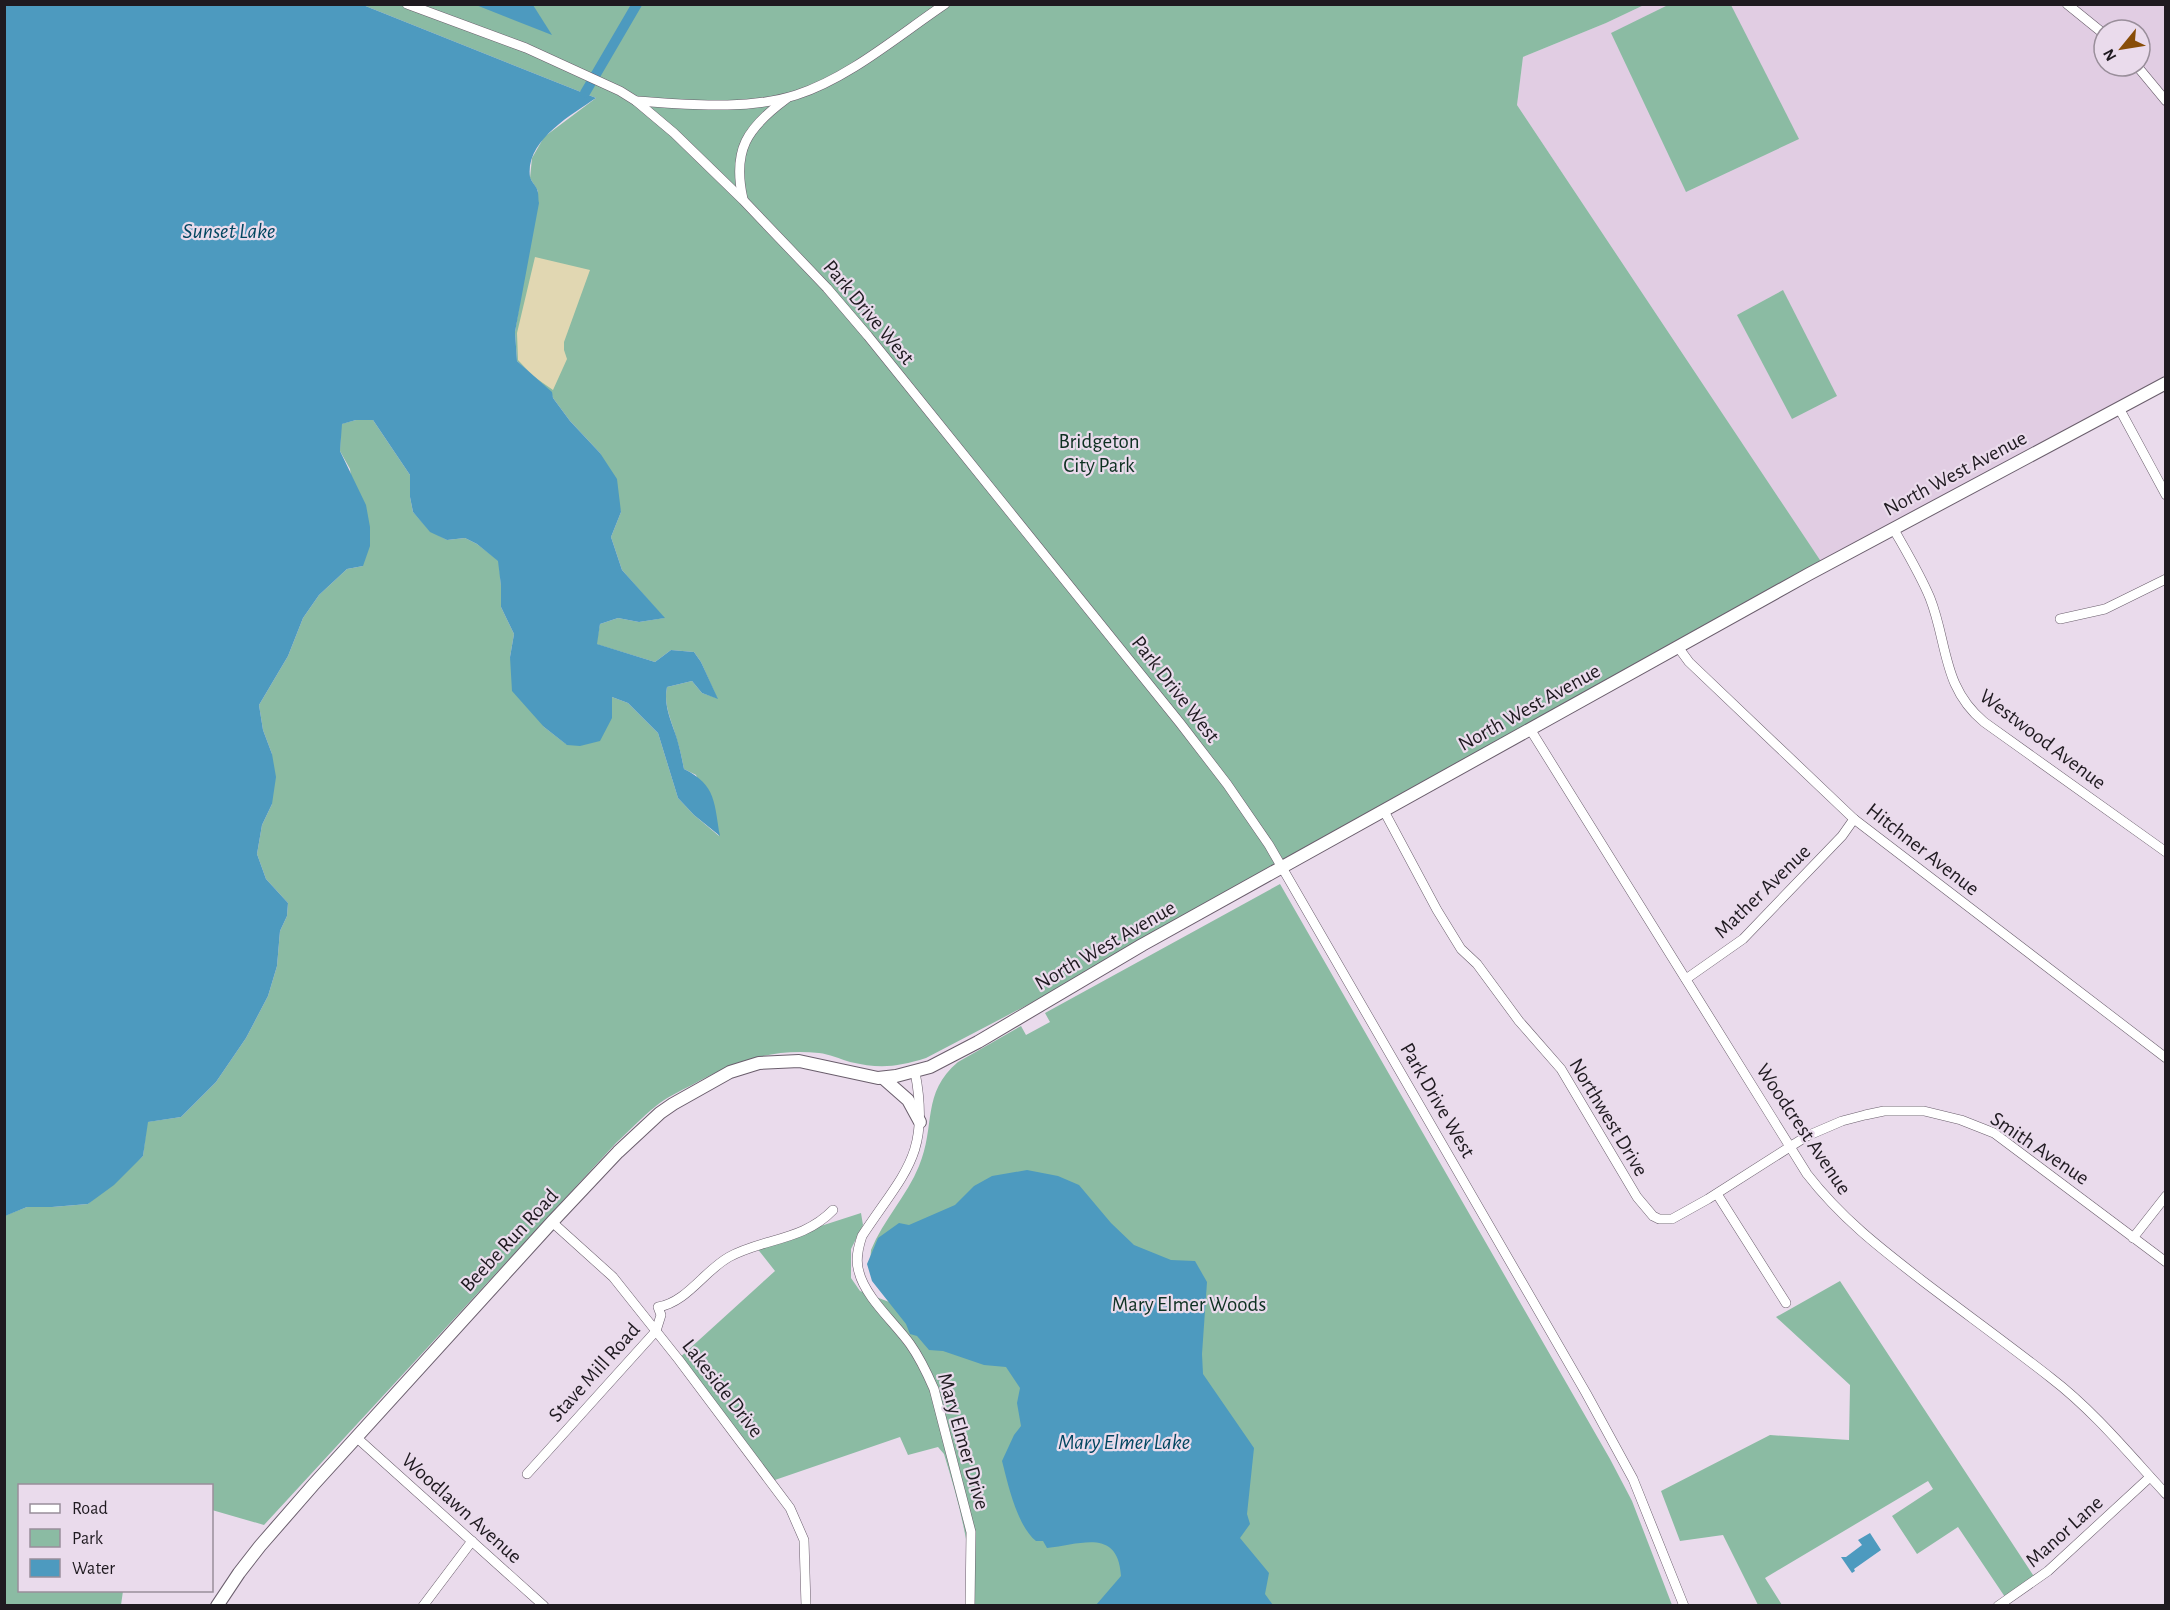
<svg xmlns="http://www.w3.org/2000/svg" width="2170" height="1610" font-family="'Alegreya Sans',sans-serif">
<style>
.built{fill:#e1cde3;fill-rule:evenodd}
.green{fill:#8bbba3}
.sand{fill:#e1d7b2}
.water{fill:#4d9abf}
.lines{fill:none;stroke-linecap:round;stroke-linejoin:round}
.canal{stroke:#4d9abf;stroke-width:10}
.minor-casing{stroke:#6a5e6c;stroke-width:10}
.major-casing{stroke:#6a5e6c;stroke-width:14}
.minor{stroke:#fff;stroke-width:9}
.major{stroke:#fff;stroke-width:12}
.labels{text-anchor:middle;stroke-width:4.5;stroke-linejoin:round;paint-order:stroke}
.street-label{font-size:21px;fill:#1f1a20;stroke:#eadbec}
.park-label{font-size:21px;fill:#0e3122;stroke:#eadbec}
.water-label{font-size:22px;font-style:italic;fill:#024660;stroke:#eadbec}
</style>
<rect width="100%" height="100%" fill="#eadbec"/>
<path class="built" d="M1644 5H2165V383L1824 566 1517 105 1523 57 1606 23ZM2104 30H2140V66H2104Z"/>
<g class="green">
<path d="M363 5H1644L1606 23 1523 57 1517 105 1824 566 1142 945 926 1058C897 1067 880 1069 850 1062 840 1059 829 1054 819 1053 771 1048 733 1062 692 1085 680 1091 667 1097 656 1106 642 1117 629 1131 616 1143L264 1525 212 1510V1486H20V1590L123 1591 121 1605H5L4 1216 27 1207H52L88 1204 143 1156 147 1122 181 1117 216 1082 246 1038 268 996 277 966 280 931 287 916 288 903 266 879 257 854 262 825 272 804V754L263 730 259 705 288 656 303 618 319 595 347 569 363 566 350 469 340 451 341 424 356 420H373L410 475V497L413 512 430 531 447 540 465 538 477 544 499 561 501 586V607L514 634 510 657 544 727 566 744 612 697 628 703 658 733 678 798 694 815 719 836 696 775 684 769C682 759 680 749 677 740 672 721 663 706 667 687L692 681 702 693 717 698 701 662 694 652 671 650 655 662 596 644 600 624 618 618 639 622 664 618 622 570 611 537 621 512 600 453 570 421 553 398 551 392 517 361 515 332 538 191 530 178 532 158 544 137 596 98Z"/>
<polygon points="1668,5 1731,5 1799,139 1686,192 1611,33"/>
<polygon points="1783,290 1837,396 1792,419 1737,315"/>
<path d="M1280 884 1610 1459 1632 1501 1672 1605H972C973 1554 959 1503 944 1454L938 1447 908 1455 900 1437 772 1481 677 1360 775 1271 756 1247 861 1213 863 1225 851 1249V1278L860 1291 892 1303 870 1263 871 1250C883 1220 907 1196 919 1166 936 1126 921 1093 958 1062L1021 1026 1026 1035 1050 1022 1045 1013Z"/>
<polygon points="1840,1281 2035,1578 2005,1597 1958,1527 1917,1554 1892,1516 1933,1489 1928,1481 1765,1578 1782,1605 1758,1605 1723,1535 1680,1541 1661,1491 1770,1435 1849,1440 1850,1385 1776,1317"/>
</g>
<polygon class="sand" points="535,257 590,270 564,342 564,350 567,359 553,390 533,376 518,360 517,333"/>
<g class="water">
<path d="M5 4 363 5 596 98C571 115 525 141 530 177 531 181 535 185 537 189 539 194 538 199 539 203L515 332 517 361 552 392 553 398 570 421 600 453 617 479 621 512 611 537 622 570 665 618 639 622 618 618 600 624 597 644 655 662 671 650 694 652 701 662 718 699 702 693 692 681 667 687C663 706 672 722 677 739 680 749 682 759 684 769 717 785 714 804 720 836L694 815 678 798 658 733 628 703 612 697V718L600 741 580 746 567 745 544 727 512 691 510 657 514 634 501 607V586L498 561 477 544 465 538 447 540 430 532 413 512 410 497V475L373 420H356L342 424 340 451 366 505 370 527V546L363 566 347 569 319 595 303 618 288 656 259 705 263 730 272 754 276 777 272 804 262 825 257 854 266 879 288 903 287 916 280 931 277 966 268 996 246 1038 216 1082 181 1117 148 1122 143 1156 114 1185 88 1204 52 1207H27L5 1216Z"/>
<polygon points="476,5 533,5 552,35"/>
<path d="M1027 1170 1058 1176 1079 1185 1111 1223 1134 1245 1171 1260 1195 1261 1207 1282 1202 1354 1203 1374 1254 1448 1247 1514 1250 1524 1240 1538 1269 1573 1265 1594 1273 1605H1096L1121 1576C1118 1528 1082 1544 1047 1548L1043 1541H1036C1017 1526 1008 1484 1002 1461L1014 1435 1021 1426 1017 1403 1020 1388 1006 1367 984 1365 943 1351 929 1350 917 1336 910 1334 906 1324 872 1281 867 1264 878 1238 899 1223 909 1225 955 1205 974 1186 992 1176Z"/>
<polygon points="1870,1533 1881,1550 1854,1569 1855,1571 1852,1573 1841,1557 1846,1557 1862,1545 1858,1540"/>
</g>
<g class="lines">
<polyline class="canal" points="585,93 637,4"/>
<defs>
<g id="minor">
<polyline points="407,4 526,48 620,91 636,101 674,133 743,200 827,288 868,336 1180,723 1227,784 1269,845 1586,1393 1633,1479 1684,1606"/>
<polyline points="2067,4 2104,34"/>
<polyline points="2137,66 2166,101"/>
<path d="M636 101C688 104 745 111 796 95 849 78 899 35 945 4"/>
<path d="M743 199C732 150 747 128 786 99"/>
<polyline points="2119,408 2166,495"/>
<path d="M1893 528C1906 551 1920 574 1930 598 1948 644 1942 687 1984 722L2166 852"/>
<polyline points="2060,619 2105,609 2166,579"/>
<polyline points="1678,647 1689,662 1854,819 2166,1058"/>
<path d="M1530 729 1807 1174C1841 1218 1880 1248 1924 1282 1966 1314 2009 1345 2051 1378 2094 1411 2129 1454 2166 1494"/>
<polyline points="1384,811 1437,910 1461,949 1477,964 1519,1021 1561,1069 1637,1197 1653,1216 1659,1219 1672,1219 1708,1199 1807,1136 1842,1121 1865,1115 1884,1111 1924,1111 1961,1120 1994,1133 2166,1262"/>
<polyline points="1686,979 1743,939 1842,836 1854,819"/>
<path d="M915 1072C931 1155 904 1172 862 1236 858 1248 855 1260 859 1272 865 1297 895 1323 910 1344 920 1358 927 1373 934 1389L971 1532 970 1606"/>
<polyline points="1717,1194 1786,1303"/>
<polyline points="552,1222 613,1277 679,1360 790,1508 804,1540 806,1606"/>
<polyline points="2133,1238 2166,1196"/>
<polyline points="356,1437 544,1606"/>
<path d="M527 1474 656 1331 661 1315 658 1307C687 1302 704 1271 729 1257 764 1238 803 1241 833 1210"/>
<polyline points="423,1606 472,1541"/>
<polyline points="1998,1606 2048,1571 2150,1477"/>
</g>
<g id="major">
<polyline points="883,1078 908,1100 920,1122"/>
<polyline points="217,1606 239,1573 260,1546 314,1484 552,1222 618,1152 660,1113 673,1104 730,1072 759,1063 799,1061 878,1078 896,1076 930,1067 978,1042 1142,945 1809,574 2166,383"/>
</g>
</defs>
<use href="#minor" class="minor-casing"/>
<use href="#major" class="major-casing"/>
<use href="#minor" class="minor"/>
<use href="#major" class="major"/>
</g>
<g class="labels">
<g class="street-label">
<text transform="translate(869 312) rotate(50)" y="7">Park Drive West</text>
<text transform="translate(1955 473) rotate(-28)" y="7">North West Avenue</text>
<text transform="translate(1176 689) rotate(52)" y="7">Park Drive West</text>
<text transform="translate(1529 707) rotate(-29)" y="7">North West Avenue</text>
<text transform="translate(2043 739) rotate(37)" y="7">Westwood Avenue</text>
<text transform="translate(1923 849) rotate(38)" y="7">Hitchner Avenue</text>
<text transform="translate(1762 891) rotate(-44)" y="7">Mather Avenue</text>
<text transform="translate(1105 945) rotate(-30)" y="7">North West Avenue</text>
<text transform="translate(1438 1100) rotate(60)" y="7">Park Drive West</text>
<text transform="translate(1609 1117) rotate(59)" y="7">Northwest Drive</text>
<text transform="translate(1804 1129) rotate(56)" y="7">Woodcrest Avenue</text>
<text transform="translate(2040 1148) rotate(34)" y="7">Smith Avenue</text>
<text transform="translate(509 1240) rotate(-47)" y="7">Beebe Run Road</text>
<text transform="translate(594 1372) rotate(-48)" y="7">Stave Mill Road</text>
<text transform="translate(723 1388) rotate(52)" y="7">Lakeside Drive</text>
<text transform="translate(964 1441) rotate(74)" y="7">Mary Elmer Drive</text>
<text transform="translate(462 1508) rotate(42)" y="7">Woodlawn Avenue</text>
<text transform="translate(2064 1531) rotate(-42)" y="7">Manor Lane</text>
</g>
<g class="park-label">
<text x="1099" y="448">Bridgeton<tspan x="1099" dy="24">City Park</tspan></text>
<text x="1189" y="1311">Mary Elmer Woods</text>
</g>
<g class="water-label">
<text x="229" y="238">Sunset Lake</text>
<text x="1124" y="1449">Mary Elmer Lake</text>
</g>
</g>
<rect width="2170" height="1610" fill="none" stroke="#1f1a20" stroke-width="12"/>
<rect x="18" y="1484" width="195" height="108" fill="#eadbec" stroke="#998e9a" stroke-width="1.5"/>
<rect x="30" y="1504" width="30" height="9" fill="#ffffff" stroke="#998e9a" stroke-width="1.5"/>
<text x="72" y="1514" font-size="18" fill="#1f1a20">Road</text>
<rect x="30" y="1529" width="30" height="18" fill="#8bbba3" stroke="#998e9a" stroke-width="1.5"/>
<text x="72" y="1544" font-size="18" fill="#1f1a20">Park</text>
<rect x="30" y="1559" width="30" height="18" fill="#4d9abf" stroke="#998e9a" stroke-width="1.5"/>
<text x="72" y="1574" font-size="18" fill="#1f1a20">Water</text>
<g transform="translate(2122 48) rotate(240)"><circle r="28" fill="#eadbec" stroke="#998e9a" stroke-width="1.5"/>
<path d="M0-4.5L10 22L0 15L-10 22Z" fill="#884d08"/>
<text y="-9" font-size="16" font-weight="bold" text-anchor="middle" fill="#1f1a20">N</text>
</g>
</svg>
